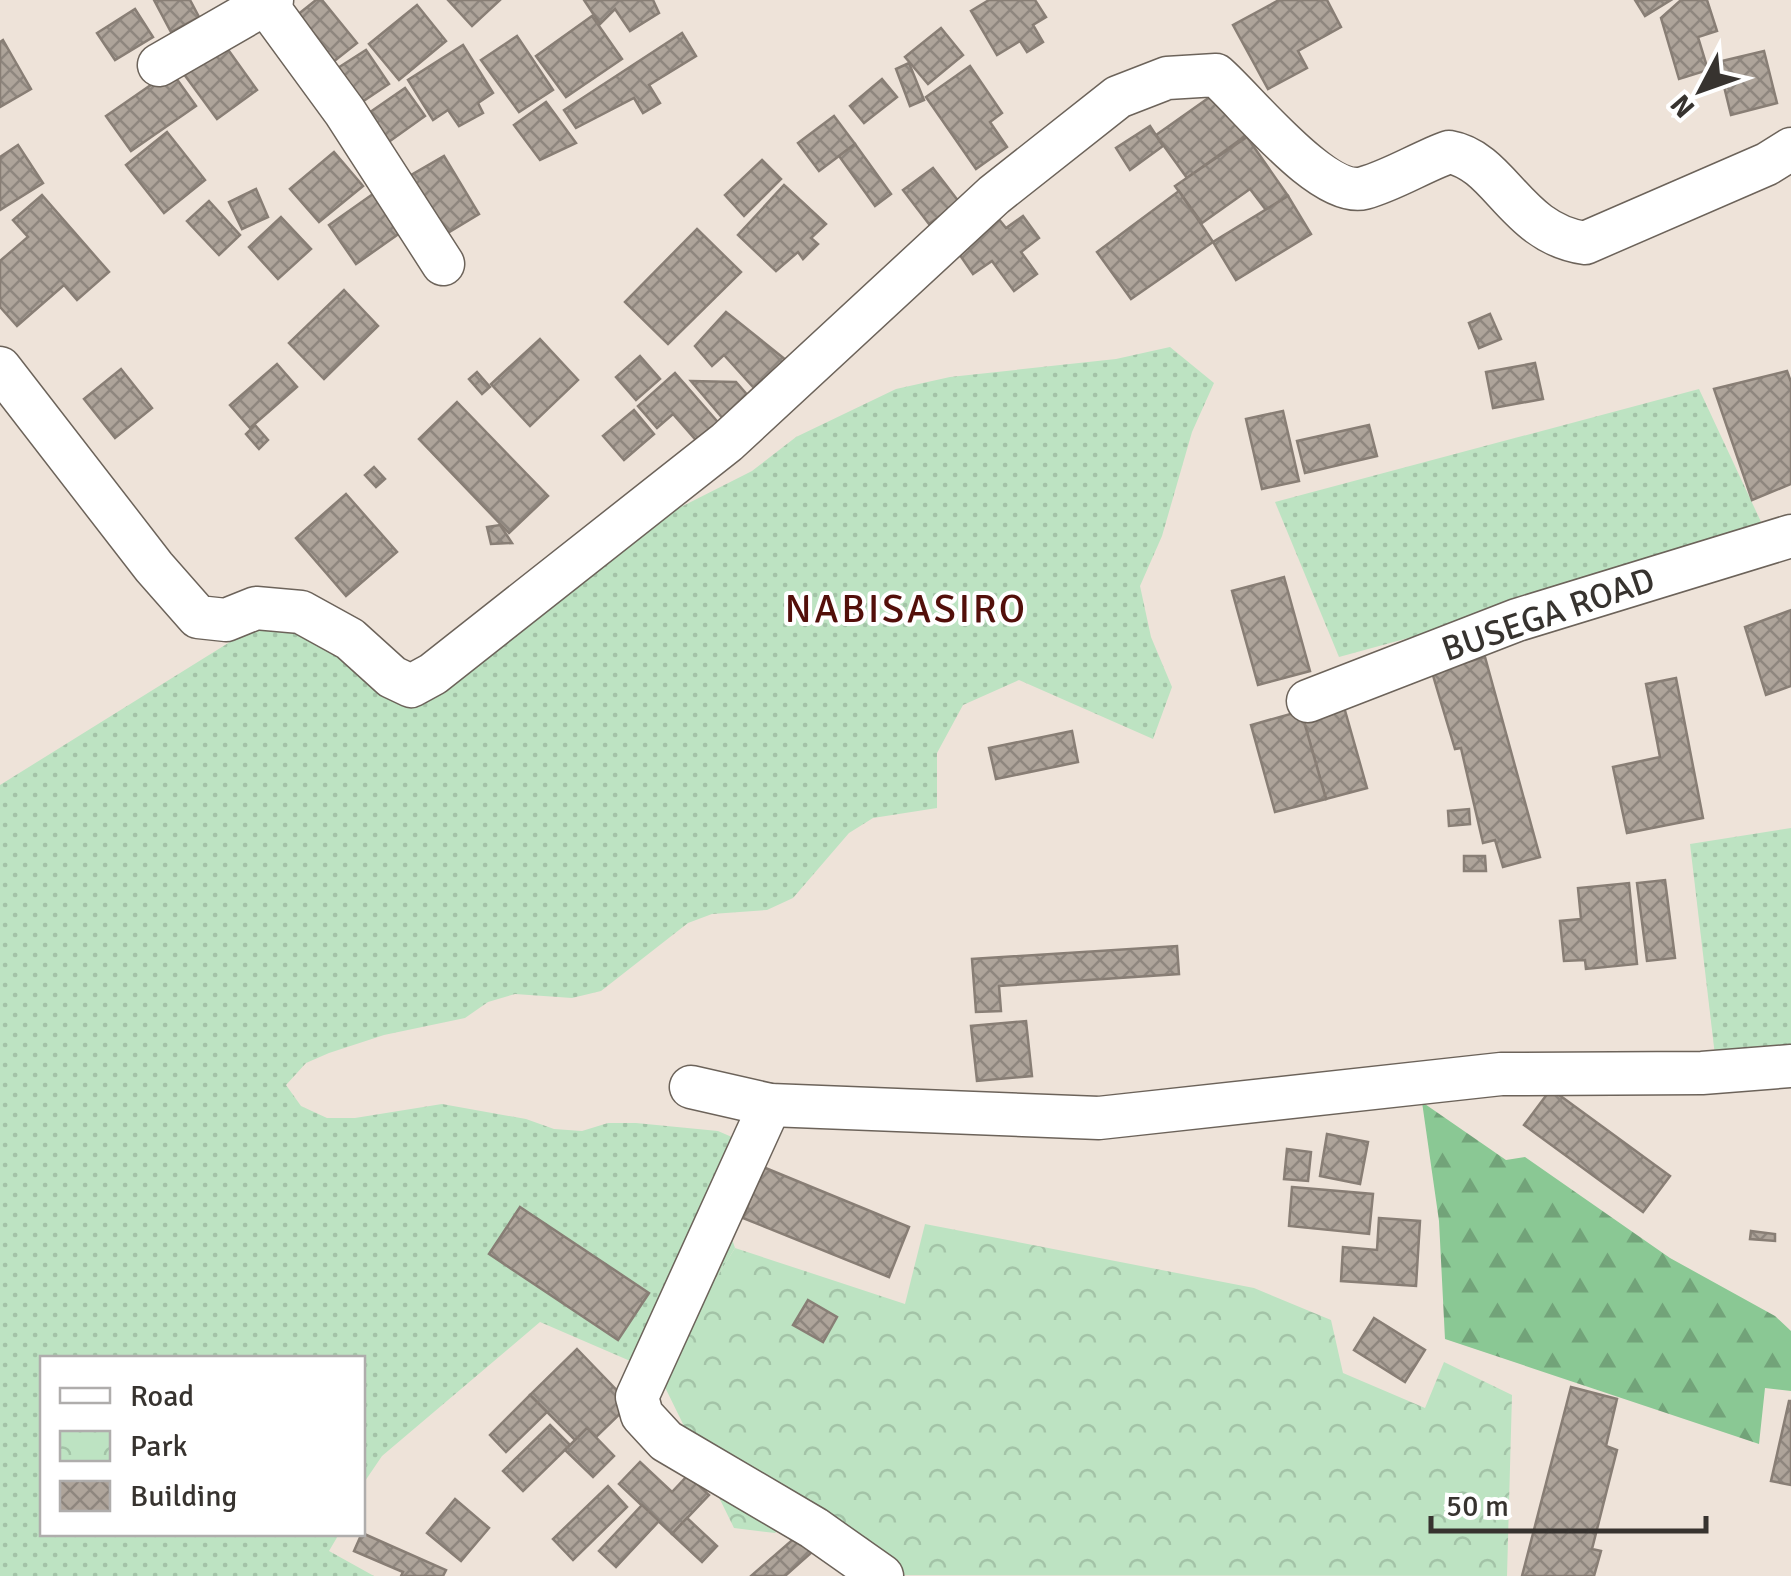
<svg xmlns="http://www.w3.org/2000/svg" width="1791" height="1576" font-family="Signika,sans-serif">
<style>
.grass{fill:url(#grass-dots)}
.forest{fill:url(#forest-firs)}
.park{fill:url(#park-crowns)}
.building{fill:url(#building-cross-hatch);stroke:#887e75;stroke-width:2.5}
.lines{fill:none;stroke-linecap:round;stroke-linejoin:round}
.street-casing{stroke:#6c635a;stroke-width:45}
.street{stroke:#fff;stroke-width:42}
.labels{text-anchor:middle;stroke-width:8;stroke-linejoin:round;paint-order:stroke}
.street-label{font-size:35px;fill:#37332f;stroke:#fff}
.quarter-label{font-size:40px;letter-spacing:2.5px;fill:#530f0a;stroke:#fff}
</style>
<defs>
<pattern id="grass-dots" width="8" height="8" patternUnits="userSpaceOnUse" patternTransform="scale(2.5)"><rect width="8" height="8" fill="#bde3c2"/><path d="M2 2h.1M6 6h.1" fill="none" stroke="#a3c3a7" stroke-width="1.8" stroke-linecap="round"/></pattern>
<pattern id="forest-firs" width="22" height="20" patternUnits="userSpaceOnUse" patternTransform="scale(2.5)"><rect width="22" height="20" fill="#8ac894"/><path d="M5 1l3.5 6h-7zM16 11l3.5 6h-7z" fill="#72a379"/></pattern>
<pattern id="park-crowns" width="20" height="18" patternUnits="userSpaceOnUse" patternTransform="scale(2.5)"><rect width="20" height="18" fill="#bde3c2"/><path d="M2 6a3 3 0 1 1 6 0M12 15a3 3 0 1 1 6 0" fill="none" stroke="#a3c3a7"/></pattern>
<pattern id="building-cross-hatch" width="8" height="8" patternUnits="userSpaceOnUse" patternTransform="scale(2.5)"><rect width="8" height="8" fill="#aea49a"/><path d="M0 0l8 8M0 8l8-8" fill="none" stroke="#8e867e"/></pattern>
</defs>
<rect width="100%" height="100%" fill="#eee3d9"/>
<g class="grass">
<polygon points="1170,347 1214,383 1192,432 1162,536 1140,586 1151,637 1172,687 1153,739 1019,680 963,705 937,753 937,808 873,818 849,833 793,898 767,910 712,914 688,923 601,991 572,998 515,994 488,1002 465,1018 384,1035 329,1053 306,1063 286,1085 301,1106 327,1118 355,1118 442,1104 526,1119 554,1129 582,1131 608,1123 636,1123 718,1131 741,1141 720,1203 735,1248 658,1373 540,1322 382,1456 363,1484 362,1358 42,1358 42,1534 339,1534 329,1551 374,1576 0,1576 0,785 307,594 398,679 584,556 752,471 796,437 896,389 950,377 1116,359"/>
<polygon points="1699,389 1769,539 1339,657 1275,502"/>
<polygon points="1791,828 1791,1059 1716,1064 1690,844"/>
</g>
<polygon class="forest" points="1422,1102 1506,1160 1525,1157 1670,1258 1775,1316 1791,1331 1791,1391 1765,1388 1759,1444 1445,1339 1439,1221"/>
<polygon class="park" points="925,1224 1254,1288 1331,1320 1343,1373 1425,1408 1444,1362 1512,1395 1507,1576 882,1575 810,1499 775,1533 734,1528 658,1373 735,1248 905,1304"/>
<g class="building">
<polygon points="154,0 190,0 199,17 171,32"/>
<polygon points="316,0 322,0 357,43 328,66 291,20"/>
<polygon points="448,0 500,0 472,26"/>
<polygon points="584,0 653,0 659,13 630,31 615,9 600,24"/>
<polygon points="989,0 1035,0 1046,17 1033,25 1043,42 1027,52 1020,41 997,55 971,11"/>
<polygon points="1279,0 1327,0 1341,27 1298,51 1307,68 1268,89 1233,25"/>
<polygon points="1635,0 1671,0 1645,16"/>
<polygon points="1681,0 1707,0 1717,31 1698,37 1708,70 1679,79 1661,18"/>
<polygon points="417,5 446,41 399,80 369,44"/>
<polygon points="135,9 153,37 115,60 97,33"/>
<polygon points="592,16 622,59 566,97 536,56"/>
<polygon points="941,28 963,55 928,84 905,57"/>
<polygon points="682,33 696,56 649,85 660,103 643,113 634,98 576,128 564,110"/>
<polygon points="517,36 553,90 519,112 481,60"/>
<polygon points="219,37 257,90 217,119 178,66"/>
<polygon points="3,40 31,89 0,107 0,42"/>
<polygon points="463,45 493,93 478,103 483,113 459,126 448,110 433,120 408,80"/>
<polygon points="366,50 389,84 356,106 333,71"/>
<polygon points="1764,51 1777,103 1731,115 1718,62"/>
<polygon points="909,63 924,100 910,106 896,69"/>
<polygon points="970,66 1002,113 990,122 1007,147 976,169 926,97"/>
<polygon points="171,71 196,106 131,151 106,116"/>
<polygon points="882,79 897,97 864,123 850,106"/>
<polygon points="405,88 425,116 383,146 363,117"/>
<polygon points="1217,92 1248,134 1187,178 1156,135"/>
<polygon points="546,102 576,143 540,160 514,125"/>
<polygon points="834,116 855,144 819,171 798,143"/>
<polygon points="1150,126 1163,146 1130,170 1116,148"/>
<polygon points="167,132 205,180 164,213 126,165"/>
<polygon points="1247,137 1288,196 1266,210 1250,189 1202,223 1175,186"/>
<polygon points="855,144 891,194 875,206 839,156"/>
<polygon points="18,145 43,183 0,210 0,157"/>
<polygon points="334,152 363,186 319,222 290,189"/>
<polygon points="444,156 479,214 441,237 406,178"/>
<polygon points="762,160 781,179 744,216 725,195"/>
<polygon points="933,168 959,202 929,224 903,190"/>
<polygon points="784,185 826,224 811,238 818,244 803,259 798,252 776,271 738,235"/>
<polygon points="256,189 268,217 242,229 229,202"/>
<polygon points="1179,191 1213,242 1131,299 1097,252"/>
<polygon points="373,194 400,233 356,264 329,225"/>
<polygon points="42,195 109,272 77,300 64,285 17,326 0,307 0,261 28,237 13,220"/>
<polygon points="1288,196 1311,234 1236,280 1213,242"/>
<polygon points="209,201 240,235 219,255 187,221"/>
<polygon points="1023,216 1039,238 1021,252 1037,274 1014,291 992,261 973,274 955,248 997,217 1006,228"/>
<polygon points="281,217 311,249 278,279 249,247"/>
<polygon points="697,229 741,272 668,344 625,302"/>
<polygon points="344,290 378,326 324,379 289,343"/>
<polygon points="726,312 786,360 754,388 724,355 712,366 695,346"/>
<polygon points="1490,314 1501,339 1479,348 1469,323"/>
<polygon points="540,339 578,380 530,426 491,384"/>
<polygon points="640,356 660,379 636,400 616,377"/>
<polygon points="1535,363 1543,399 1493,408 1486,372"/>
<polygon points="277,364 297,387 250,428 230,405"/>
<polygon points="121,369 152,408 115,438 84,399"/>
<polygon points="1787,371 1791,382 1791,484 1752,500 1714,389"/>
<polygon points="477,372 490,387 482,394 469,379"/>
<polygon points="675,373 723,428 701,446 673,414 657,428 638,406"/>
<polygon points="691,381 736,382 751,399 725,421"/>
<polygon points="457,402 548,496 509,533 419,439"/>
<polygon points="634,410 654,434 624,460 603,436"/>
<polygon points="1283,411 1299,481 1262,489 1246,419"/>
<polygon points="255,425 268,440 259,449 246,434"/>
<polygon points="1369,425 1377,456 1305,473 1297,441"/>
<polygon points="374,467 385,479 376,487 365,475"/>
<polygon points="346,494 397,552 346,596 296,538"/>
<polygon points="500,525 512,543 491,544 487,527"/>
<polygon points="1284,577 1310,671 1258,685 1232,591"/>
<polygon points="1791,610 1791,686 1766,695 1745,627"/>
<polygon points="1485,657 1540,857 1503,867 1495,840 1483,843 1461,748 1455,749 1432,672"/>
<polygon points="1676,678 1703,818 1627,833 1613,767 1660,757 1646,684"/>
<polygon points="1342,700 1367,788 1326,799 1301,711"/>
<polygon points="1301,711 1326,799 1275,812 1251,725"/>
<polygon points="1072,731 1078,762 996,779 989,748"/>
<polygon points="1469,809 1470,824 1449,826 1448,811"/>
<polygon points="1464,856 1485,856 1486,871 1464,871"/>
<polygon points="1665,880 1675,958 1647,961 1637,883"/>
<polygon points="1629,883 1637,964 1586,969 1585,960 1564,961 1560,921 1581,919 1578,888"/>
<polygon points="1177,946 1179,974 999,986 1001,1011 976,1012 972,959"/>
<polygon points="1026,1021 1032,1076 977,1081 971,1026"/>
<polygon points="1551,1089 1670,1176 1643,1212 1524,1125"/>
<polygon points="1327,1134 1368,1142 1360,1184 1320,1176"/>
<polygon points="1287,1149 1311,1152 1308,1181 1284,1179"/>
<polygon points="763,1167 909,1227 889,1277 743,1218"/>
<polygon points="1292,1187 1373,1194 1369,1234 1289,1226"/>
<polygon points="520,1207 649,1293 618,1340 489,1254"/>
<polygon points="1379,1218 1420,1221 1416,1286 1341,1281 1343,1247 1377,1250"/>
<polygon points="1751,1231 1775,1234 1775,1241 1750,1239"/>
<polygon points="808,1300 837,1317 823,1342 793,1325"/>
<polygon points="1374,1318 1425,1350 1405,1382 1354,1350"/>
<polygon points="577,1349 630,1404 596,1437 587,1428 575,1440 530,1395"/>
<polygon points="1571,1387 1617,1399 1606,1446 1617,1450 1592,1549 1601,1551 1594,1576 1522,1576"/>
<polygon points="530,1395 547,1412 506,1452 490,1435"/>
<polygon points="1789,1401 1791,1401 1791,1485 1771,1481"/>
<polygon points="550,1425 570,1445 523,1491 503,1471"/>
<polygon points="587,1428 614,1456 593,1477 565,1450"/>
<polygon points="640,1462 672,1492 688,1475 709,1495 672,1534 619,1484"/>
<polygon points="608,1486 627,1507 573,1560 553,1539"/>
<polygon points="455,1499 489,1528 461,1561 427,1533"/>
<polygon points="642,1505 659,1521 616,1567 599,1551"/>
<polygon points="687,1518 717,1546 702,1562 672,1534"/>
<polygon points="805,1529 820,1545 785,1576 751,1576"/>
<polygon points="362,1533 446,1570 443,1576 401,1576 403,1572 354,1551"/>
</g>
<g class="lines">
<defs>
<g id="street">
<polyline points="266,4 345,112 443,264"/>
<polyline points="159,65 272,0"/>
<path d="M0 368 154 567 198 617 226 620 256 608 301 612 350 639 392 677 411 686 433 674 727 442 994 195 1118 97 1167 78 1216 75C1247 102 1323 199 1364 188 1393 180 1421 162 1449 152 1501 161 1515 233 1585 243L1767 164 1791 149"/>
<polyline points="1308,701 1517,620 1791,536"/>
<polyline points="691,1087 770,1105 1099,1118 1501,1074 1702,1073 1791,1066"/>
<polyline points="770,1105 637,1397 642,1415 666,1441 814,1528 882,1576"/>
</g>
</defs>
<use href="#street" class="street-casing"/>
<use href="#street" class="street"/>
</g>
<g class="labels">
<g class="street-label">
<text transform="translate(1548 614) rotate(-19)" y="12">BUSEGA ROAD</text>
</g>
<g class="quarter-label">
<text x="906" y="622">NABISASIRO</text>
</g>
</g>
<rect x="40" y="1356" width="325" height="180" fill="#ffffff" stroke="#afadac" stroke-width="2.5"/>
<rect x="60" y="1388" width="50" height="15" fill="#ffffff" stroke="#afadac" stroke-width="2.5"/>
<text x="130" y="1406" font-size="30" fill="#37332f">Road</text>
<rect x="60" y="1431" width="50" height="30" fill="url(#park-crowns)" stroke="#afadac" stroke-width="2.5"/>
<text x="130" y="1456" font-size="30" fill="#37332f">Park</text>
<rect x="60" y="1481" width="50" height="30" fill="url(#building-cross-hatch)" stroke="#afadac" stroke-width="2.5"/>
<text x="130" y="1506" font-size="30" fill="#37332f">Building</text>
<g transform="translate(1701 90) rotate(229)" stroke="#ffffff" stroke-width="8" paint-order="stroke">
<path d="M0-8L18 38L0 25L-18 38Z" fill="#37332f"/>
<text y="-15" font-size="28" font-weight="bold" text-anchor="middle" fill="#37332f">N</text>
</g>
<path d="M1431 1516v15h275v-15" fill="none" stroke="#37332f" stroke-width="5"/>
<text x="1446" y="1516" font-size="30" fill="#37332f" stroke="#ffffff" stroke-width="8" paint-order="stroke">50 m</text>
</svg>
